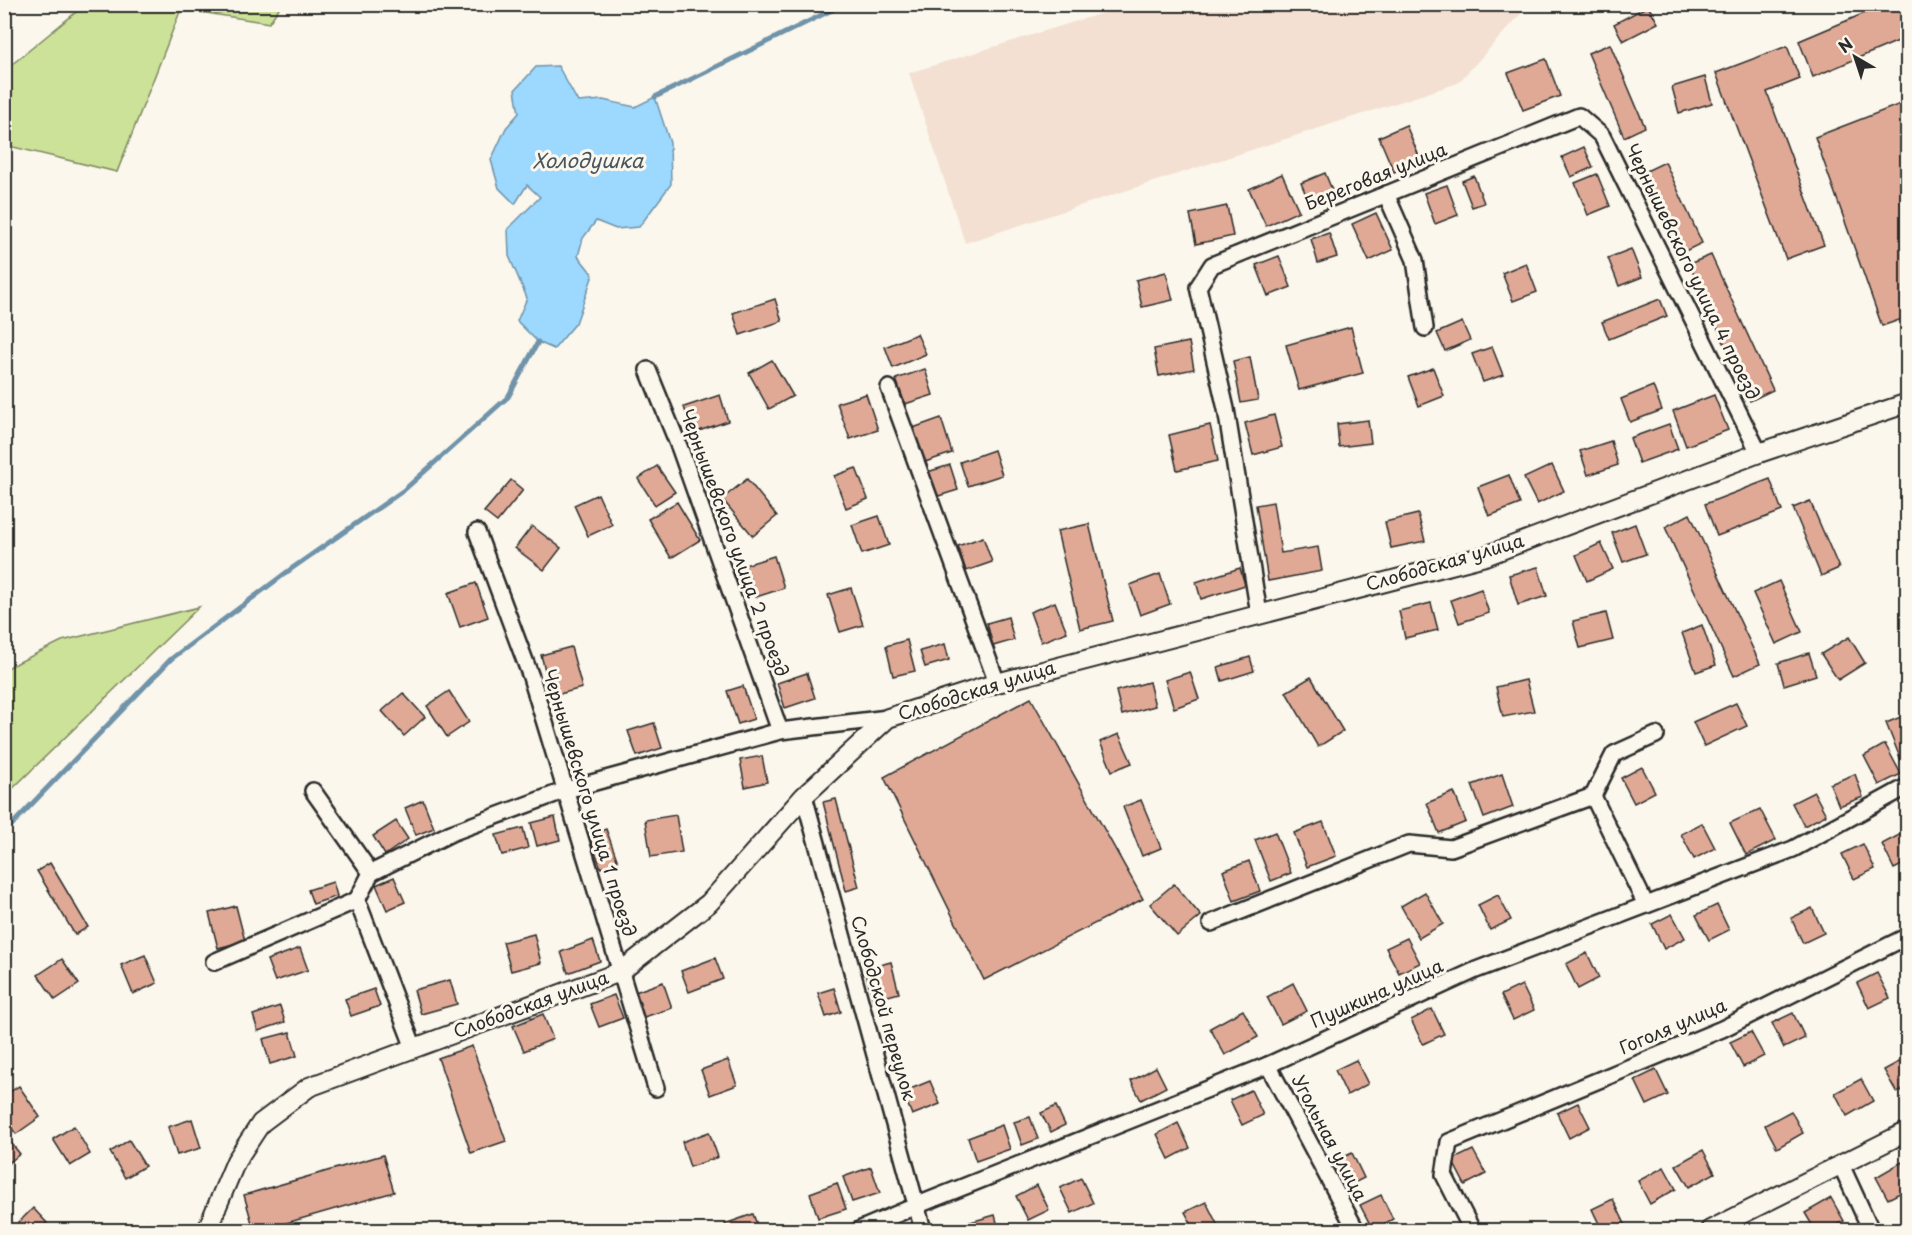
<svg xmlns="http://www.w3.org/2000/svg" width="1912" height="1235" font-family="'Playpen Sans',sans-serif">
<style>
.built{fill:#f3e0d2}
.green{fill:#cce298;stroke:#7c8662;stroke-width:1.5}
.water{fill:#9dd8fe;stroke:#6f93aa;stroke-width:1.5}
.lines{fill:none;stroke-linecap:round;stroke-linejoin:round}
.stream{stroke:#6f93aa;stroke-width:5}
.building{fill:#dfa996;stroke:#2b2b2b;stroke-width:1.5}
.minor-casing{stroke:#2b2b2b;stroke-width:20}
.tertiary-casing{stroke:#2b2b2b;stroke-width:22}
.minor{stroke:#fbf7ec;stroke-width:15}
.tertiary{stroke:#fbf7ec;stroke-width:18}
.labels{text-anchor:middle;stroke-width:6;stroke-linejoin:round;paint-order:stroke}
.street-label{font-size:18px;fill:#2b2b2b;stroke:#fbf7ec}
.water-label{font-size:20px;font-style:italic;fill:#485660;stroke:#fbf7ec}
</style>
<rect width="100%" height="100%" fill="#fbf7ec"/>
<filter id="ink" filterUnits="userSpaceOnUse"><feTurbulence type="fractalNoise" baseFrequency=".0167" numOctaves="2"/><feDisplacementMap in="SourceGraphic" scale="12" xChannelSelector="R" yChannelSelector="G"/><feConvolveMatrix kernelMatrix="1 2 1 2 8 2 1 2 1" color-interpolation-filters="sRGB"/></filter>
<g filter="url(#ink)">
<polygon class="built" points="1129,5 1129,4 1529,5 1458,83 965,243 909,73"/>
<g class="green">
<polygon points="86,4 281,4 281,5 269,23 181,9 117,172 5,145 5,70"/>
<polygon points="199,607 5,796 5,669 62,641"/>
</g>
<polygon class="water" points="558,66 578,102 603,100 635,107 655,97 670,143 671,184 639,227 616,229 596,221 583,238 578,256 593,275 576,323 554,349 538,342 517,321 527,298 509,256 508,229 540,197 527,185 515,204 499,188 491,160 506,128 519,113 515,90 536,67"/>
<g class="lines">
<g class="stream">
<polyline points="655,97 844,4"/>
<polyline points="4,833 171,659 291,569 404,490 508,397 538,342"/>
</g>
</g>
<g class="building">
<polygon points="1886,4 1904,4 1908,12 1908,37 1813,77 1799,41"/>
<polygon points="1648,6 1658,23 1623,41 1614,24"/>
<polygon points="1610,44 1645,127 1624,137 1588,53"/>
<polygon points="1787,46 1800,79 1767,92 1824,245 1786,259 1716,73"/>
<polygon points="1546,59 1560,96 1523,110 1508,73"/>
<polygon points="1705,77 1712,103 1679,113 1672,87"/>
<polygon points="1908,101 1908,317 1882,326 1815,137"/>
<polygon points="1406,125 1421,161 1394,172 1379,137"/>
<polygon points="1584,147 1593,167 1571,177 1562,157"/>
<polygon points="1665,162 1702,243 1681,253 1644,172"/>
<polygon points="1325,173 1335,197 1311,207 1301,183"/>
<polygon points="1282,174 1299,211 1266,226 1249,189"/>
<polygon points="1597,174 1610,206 1588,215 1575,183"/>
<polygon points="1474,176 1484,203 1472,207 1462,181"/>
<polygon points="1447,185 1458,215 1435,224 1424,193"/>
<polygon points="1227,206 1233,236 1196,244 1190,214"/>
<polygon points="1376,213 1393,250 1369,261 1352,224"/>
<polygon points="1329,233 1337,257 1318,263 1311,239"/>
<polygon points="1631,249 1642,277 1619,286 1608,258"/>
<polygon points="1711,255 1773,390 1750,401 1689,264"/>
<polygon points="1279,256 1291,287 1268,296 1256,265"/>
<polygon points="1526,263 1537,292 1513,301 1502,273"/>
<polygon points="1166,272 1173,300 1142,307 1136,280"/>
<polygon points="775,299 782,321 740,335 733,313"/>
<polygon points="1660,299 1667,316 1609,339 1602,322"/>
<polygon points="1462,322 1470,340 1445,351 1437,333"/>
<polygon points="1351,327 1363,373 1299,390 1286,345"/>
<polygon points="917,334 926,354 893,368 885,347"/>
<polygon points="1189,342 1194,369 1159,376 1154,349"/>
<polygon points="1492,347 1503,375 1483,382 1472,354"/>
<polygon points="1250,357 1258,400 1241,403 1233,361"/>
<polygon points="772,360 793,396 769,409 749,373"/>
<polygon points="1433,368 1444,396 1419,406 1408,377"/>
<polygon points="925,369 933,395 905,404 896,379"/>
<polygon points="1653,386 1662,410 1630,422 1621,399"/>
<polygon points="866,394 878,430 850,439 837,403"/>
<polygon points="720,395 728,421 693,433 684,407"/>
<polygon points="1714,395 1728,430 1686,446 1673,411"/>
<polygon points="1274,415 1282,447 1253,455 1245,423"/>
<polygon points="941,418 952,453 925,462 913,428"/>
<polygon points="1368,420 1371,443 1339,447 1337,424"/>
<polygon points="1669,424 1678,449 1639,463 1630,438"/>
<polygon points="1210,425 1218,461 1177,470 1169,435"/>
<polygon points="1611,441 1618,465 1588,475 1580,451"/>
<polygon points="994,450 1002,475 968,486 960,462"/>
<polygon points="950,465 958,490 932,498 924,473"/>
<polygon points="1552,465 1564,491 1537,504 1524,478"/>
<polygon points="657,466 675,492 655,505 638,479"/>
<polygon points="856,468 868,499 846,508 834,476"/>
<polygon points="1509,475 1520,504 1489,516 1478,487"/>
<polygon points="747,479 777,516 753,536 722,499"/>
<polygon points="1770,479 1782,511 1717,536 1705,504"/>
<polygon points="511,480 523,490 497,522 484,512"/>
<polygon points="598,494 612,525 588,536 574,505"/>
<polygon points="1810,501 1839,568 1821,576 1793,508"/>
<polygon points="677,502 700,540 671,558 648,519"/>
<polygon points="1273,502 1281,553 1318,547 1322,571 1268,581 1256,505"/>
<polygon points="1418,514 1425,541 1391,548 1385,522"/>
<polygon points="1690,514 1760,664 1734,676 1665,527"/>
<polygon points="879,516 889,545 862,554 852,525"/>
<polygon points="1089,524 1113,621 1080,629 1057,531"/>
<polygon points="1635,524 1646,554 1623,562 1612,533"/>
<polygon points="532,526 561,548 544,570 515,548"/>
<polygon points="983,537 992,562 966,571 958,546"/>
<polygon points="1601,543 1613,569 1587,581 1576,555"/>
<polygon points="774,556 784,588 756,597 745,565"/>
<polygon points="1538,567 1547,596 1518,605 1509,575"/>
<polygon points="1240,568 1245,585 1201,599 1196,582"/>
<polygon points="1160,574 1170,604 1140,615 1130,585"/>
<polygon points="1779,581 1802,632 1776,644 1753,593"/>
<polygon points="476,583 488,617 460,627 448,593"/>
<polygon points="851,588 863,625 840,632 828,595"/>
<polygon points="1481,589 1489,613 1459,623 1451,600"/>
<polygon points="1055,602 1067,632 1041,642 1030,612"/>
<polygon points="1431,603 1438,630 1405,638 1399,611"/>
<polygon points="1606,613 1613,640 1580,648 1573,621"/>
<polygon points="1008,617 1014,640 993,646 987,623"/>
<polygon points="1702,625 1716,665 1696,672 1682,633"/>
<polygon points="1849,637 1865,663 1838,680 1821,654"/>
<polygon points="907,640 915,671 893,676 886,646"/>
<polygon points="945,644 949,660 925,667 920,651"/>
<polygon points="571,647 582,688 552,696 541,655"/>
<polygon points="1809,653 1816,675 1784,685 1778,663"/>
<polygon points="1250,657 1254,671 1222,681 1218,667"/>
<polygon points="1190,672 1199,699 1174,708 1165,680"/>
<polygon points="807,673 815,698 785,708 777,683"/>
<polygon points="1311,677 1343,731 1318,747 1286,692"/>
<polygon points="1526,680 1534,711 1503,717 1496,687"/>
<polygon points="1149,682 1155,706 1122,715 1116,691"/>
<polygon points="743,686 754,719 738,724 727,691"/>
<polygon points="449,691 469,722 447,737 427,706"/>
<polygon points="403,693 425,717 404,736 382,711"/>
<polygon points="1031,698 1143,899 984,980 884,777"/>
<polygon points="1736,703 1747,726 1704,746 1693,722"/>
<polygon points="1908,714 1908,764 1903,765 1886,723"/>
<polygon points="654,723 662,748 637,756 628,731"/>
<polygon points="1119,734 1132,763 1112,771 1100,742"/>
<polygon points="1885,744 1901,774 1879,785 1864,756"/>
<polygon points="762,756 767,782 745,787 740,760"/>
<polygon points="1642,767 1655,792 1634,803 1621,778"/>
<polygon points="1502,774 1513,807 1484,818 1472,785"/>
<polygon points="1855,774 1863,797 1839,806 1830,784"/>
<polygon points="1454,792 1466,822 1439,833 1427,803"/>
<polygon points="1814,792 1826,815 1804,826 1792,803"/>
<polygon points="836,799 859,887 846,891 823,802"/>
<polygon points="423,800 434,828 416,835 405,808"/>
<polygon points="1141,800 1161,848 1142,856 1123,807"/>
<polygon points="1760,809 1776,840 1746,855 1730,823"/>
<polygon points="676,815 682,852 651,857 645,820"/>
<polygon points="555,817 560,840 537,846 531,823"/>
<polygon points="396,821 408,839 385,855 373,836"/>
<polygon points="1323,822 1336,856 1307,867 1294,833"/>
<polygon points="1702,823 1715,848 1694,859 1681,834"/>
<polygon points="523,828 528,848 502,855 496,835"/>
<polygon points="606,829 618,862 601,868 589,836"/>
<polygon points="1275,832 1291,873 1271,881 1255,840"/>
<polygon points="1903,833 1908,843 1908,862 1894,869 1882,844"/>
<polygon points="1863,844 1875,869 1854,879 1842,854"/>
<polygon points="1249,861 1260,891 1234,901 1223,871"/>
<polygon points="50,863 88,927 75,935 37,871"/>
<polygon points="394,877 405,902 387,910 376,885"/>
<polygon points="333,882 337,896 313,904 308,890"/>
<polygon points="1174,884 1201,916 1177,936 1150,904"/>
<polygon points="1425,892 1443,924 1419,938 1401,906"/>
<polygon points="1498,895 1511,920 1490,930 1478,905"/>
<polygon points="1717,905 1729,930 1709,940 1696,915"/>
<polygon points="236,906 245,941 218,948 209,913"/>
<polygon points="1812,908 1824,933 1803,943 1791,918"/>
<polygon points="1672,914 1685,938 1664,949 1652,924"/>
<polygon points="534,934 541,963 511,971 503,942"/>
<polygon points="1407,938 1420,963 1399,973 1386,948"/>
<polygon points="593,940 600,961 568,973 561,952"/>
<polygon points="300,948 308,970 275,981 267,960"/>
<polygon points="1587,953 1599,978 1578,989 1566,964"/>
<polygon points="145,955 157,983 133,994 121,965"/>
<polygon points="715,958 723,979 689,992 681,971"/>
<polygon points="62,959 79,984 55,1000 38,975"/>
<polygon points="891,962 899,993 873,1000 865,969"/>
<polygon points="1877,973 1890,998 1869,1008 1857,983"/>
<polygon points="450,980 457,1004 421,1014 414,990"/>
<polygon points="663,982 672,1008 644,1017 635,992"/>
<polygon points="1293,983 1307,1011 1281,1024 1267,997"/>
<polygon points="1522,985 1534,1010 1513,1020 1501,995"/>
<polygon points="834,988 841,1012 826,1017 818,993"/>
<polygon points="374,989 380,1006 351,1016 345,999"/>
<polygon points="614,995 623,1018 599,1027 590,1004"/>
<polygon points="280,1006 285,1022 258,1031 253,1015"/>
<polygon points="1432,1009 1444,1034 1423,1044 1411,1020"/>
<polygon points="1243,1010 1258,1037 1225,1055 1210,1028"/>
<polygon points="1793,1013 1805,1038 1784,1048 1772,1023"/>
<polygon points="543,1014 553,1039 524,1051 513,1026"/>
<polygon points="290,1032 297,1056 270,1064 263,1039"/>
<polygon points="1751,1032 1764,1056 1743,1067 1730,1042"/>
<polygon points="472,1046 506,1141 471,1153 438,1058"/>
<polygon points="1908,1057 1908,1087 1897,1093 1884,1070"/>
<polygon points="728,1060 737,1085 710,1095 701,1070"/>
<polygon points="1356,1060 1368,1084 1347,1095 1335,1070"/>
<polygon points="1156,1067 1166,1087 1141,1100 1131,1081"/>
<polygon points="1656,1070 1668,1095 1647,1105 1635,1080"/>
<polygon points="1861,1079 1873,1101 1847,1116 1835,1093"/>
<polygon points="930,1081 940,1104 912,1115 903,1092"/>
<polygon points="19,1086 40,1117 16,1134 4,1118 4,1096"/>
<polygon points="1251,1090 1263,1115 1242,1125 1230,1100"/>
<polygon points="1578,1103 1590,1127 1569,1138 1557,1113"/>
<polygon points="1056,1106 1065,1125 1051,1132 1041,1113"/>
<polygon points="1791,1111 1803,1133 1777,1148 1765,1125"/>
<polygon points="1030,1117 1038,1139 1022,1145 1014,1122"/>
<polygon points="192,1119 201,1148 177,1155 168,1127"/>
<polygon points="1178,1123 1190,1148 1169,1159 1157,1134"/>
<polygon points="1002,1125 1010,1149 976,1161 968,1138"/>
<polygon points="74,1126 90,1154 70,1166 53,1139"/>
<polygon points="709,1132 718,1157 690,1167 682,1142"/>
<polygon points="4,1134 20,1154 6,1165 4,1163"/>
<polygon points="129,1140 145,1166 125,1178 110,1152"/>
<polygon points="1473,1150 1486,1174 1465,1185 1452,1160"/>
<polygon points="1703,1150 1715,1173 1689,1187 1676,1165"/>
<polygon points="1352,1153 1364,1178 1344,1188 1331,1163"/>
<polygon points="383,1155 394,1192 262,1230 254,1230 244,1195"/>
<polygon points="1902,1162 1908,1173 1908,1189 1888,1199 1876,1177"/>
<polygon points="871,1167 880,1193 852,1202 843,1177"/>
<polygon points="1664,1167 1676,1189 1650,1204 1638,1181"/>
<polygon points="1081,1178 1093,1203 1072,1213 1060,1188"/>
<polygon points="837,1183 846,1209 818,1218 810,1193"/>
<polygon points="1037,1185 1049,1210 1028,1220 1016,1196"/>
<polygon points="1381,1195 1393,1219 1373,1230 1360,1205"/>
<polygon points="1831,1198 1844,1221 1826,1230 1815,1230 1805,1213"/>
<polygon points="1613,1199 1625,1224 1612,1230 1602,1230 1592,1209"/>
<polygon points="1206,1202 1218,1226 1210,1230 1195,1230 1185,1212"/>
<polygon points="33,1208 47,1223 40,1230 11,1230"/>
<polygon points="753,1214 759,1230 728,1230 725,1224"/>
<polygon points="995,1215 999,1230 969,1230 967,1223"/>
<polygon points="146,1220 158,1230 137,1230"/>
</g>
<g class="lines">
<defs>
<g id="minor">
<polyline points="1386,194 1415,260 1425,328"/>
<polyline points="648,370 680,449 780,731"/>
<polyline points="889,388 997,683"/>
<polyline points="477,532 531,677 656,1088"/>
<polyline points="1259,614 1226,409 1198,287 1212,265 1579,116 1602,136 1759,453"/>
<polyline points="313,791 371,873 357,900 414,1048"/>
<polyline points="804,796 923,1230"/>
<polyline points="1593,796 1646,905"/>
<polyline points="371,873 451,833 566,790 780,731 888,718"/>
<polyline points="1211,923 1409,844 1451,848 1593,796 1614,754 1656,735"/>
<polyline points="214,962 357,900"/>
<polyline points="1268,1065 1356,1230"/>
<polyline points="1841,1165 1871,1230"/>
<polyline points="859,1230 918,1205 1268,1065 1476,970 1793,849 1908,786"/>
<polyline points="1472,1230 1444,1175 1449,1142 1722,1029 1908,936"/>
</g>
<g id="tertiary">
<polyline points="207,1230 236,1161 261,1123 309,1087 620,972 709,903 804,796 888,718 997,683 1485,556 1759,453 1908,403"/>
<polyline points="1710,1230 1908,1131"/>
</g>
</defs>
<use href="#minor" class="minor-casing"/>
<use href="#tertiary" class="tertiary-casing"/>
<use href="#minor" class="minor"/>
<use href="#tertiary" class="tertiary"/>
</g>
</g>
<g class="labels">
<g class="street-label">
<text transform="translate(1376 177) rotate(-22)" y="6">Береговая улица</text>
<text transform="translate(1692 272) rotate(64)" y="6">Чернышевского улица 4 проезд</text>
<text transform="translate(734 543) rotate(70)" y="6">Чернышевского улица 2 проезд</text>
<text transform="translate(1445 563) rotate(-16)" y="6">Слободская улица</text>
<text transform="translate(977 691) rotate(-17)" y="6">Слободская улица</text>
<text transform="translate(589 803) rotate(73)" y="6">Чернышевского улица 1 проезд</text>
<text transform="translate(1377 994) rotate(-24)" y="6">Пушкина улица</text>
<text transform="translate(531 1005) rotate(-20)" y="6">Слободская улица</text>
<text transform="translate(883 1008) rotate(74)" y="6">Слободской переулок</text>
<text transform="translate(1673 1027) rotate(-23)" y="6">Гоголя улица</text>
<text transform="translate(1329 1138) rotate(62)" y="6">Угольная улица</text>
</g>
<g class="water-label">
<text x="588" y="168">Холодушка</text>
</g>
</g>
<rect width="1912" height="1235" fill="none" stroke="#fbf7ec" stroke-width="24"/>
<rect x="12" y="12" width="1888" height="1211" fill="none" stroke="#2b2b2b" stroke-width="2" filter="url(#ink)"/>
<g transform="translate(1855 57) rotate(321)" stroke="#fbf7ec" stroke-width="4.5" paint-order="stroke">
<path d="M0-4.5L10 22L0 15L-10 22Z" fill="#2b2b2b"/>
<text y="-9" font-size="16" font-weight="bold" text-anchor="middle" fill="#2b2b2b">N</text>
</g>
</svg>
